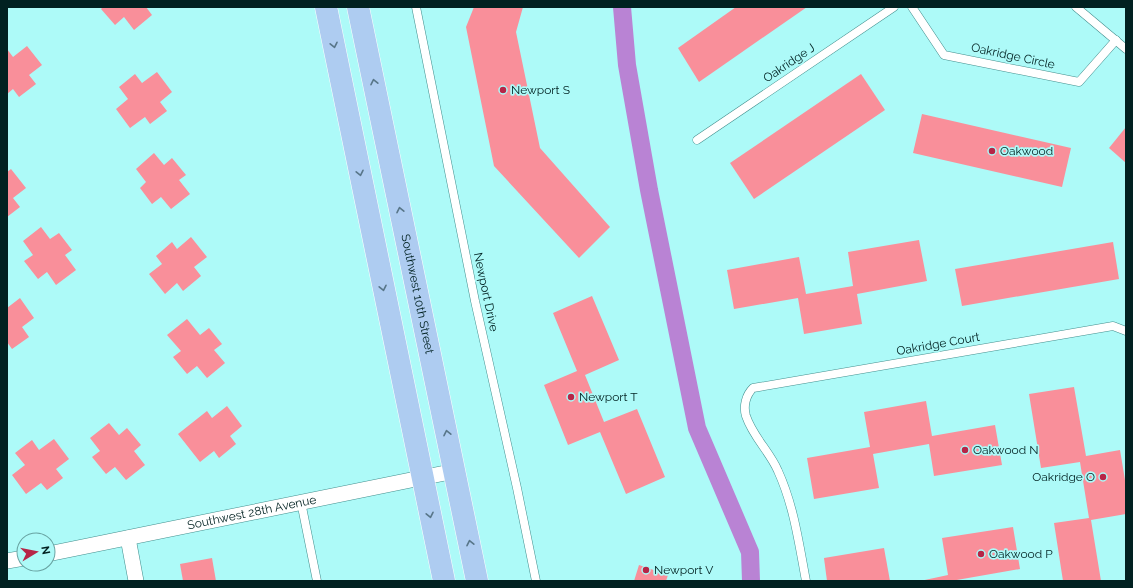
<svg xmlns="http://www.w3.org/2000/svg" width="1133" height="588" font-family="Raleway,sans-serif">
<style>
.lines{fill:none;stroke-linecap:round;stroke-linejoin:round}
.canal{stroke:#b983d4;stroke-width:18}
.building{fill:#f98f9a}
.service-casing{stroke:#438f8e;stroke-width:9}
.minor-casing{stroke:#438f8e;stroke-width:16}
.primary-casing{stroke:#fff;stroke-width:23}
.service{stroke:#fff;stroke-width:8}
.minor{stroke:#fff;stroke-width:15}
.primary{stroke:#aeccf1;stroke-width:22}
.oneway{stroke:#587689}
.poi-dot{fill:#b62547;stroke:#adfaf8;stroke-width:1.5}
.labels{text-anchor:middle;stroke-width:3.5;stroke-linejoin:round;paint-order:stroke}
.street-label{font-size:12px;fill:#012121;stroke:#adfaf8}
.poi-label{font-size:12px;fill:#012121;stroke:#adfaf8;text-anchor:start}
</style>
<rect width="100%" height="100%" fill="#adfaf8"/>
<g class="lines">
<polyline class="canal" points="622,7 627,65 649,190 697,428 750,552 751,581"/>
</g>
<g class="building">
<polygon points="103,7 146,7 152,15 134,30 124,17 115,25 101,9"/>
<polygon points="474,7 523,7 516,32 540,148 610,227 579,258 494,166 466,27"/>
<polygon points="736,7 807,7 699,82 678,48"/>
<polygon points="27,46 42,65 29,75 36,84 19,97 13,89 7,94 7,49 13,57"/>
<polygon points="157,72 172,92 160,102 167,111 150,124 145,117 130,128 116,109 128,99 119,87 135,74 142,83"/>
<polygon points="861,74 885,110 754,199 730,163"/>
<polygon points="922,114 1071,148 1062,187 913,153"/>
<polygon points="1126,127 1126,163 1109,148"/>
<polygon points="154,153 164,165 172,158 186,175 179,180 190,194 171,209 161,197 152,204 140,188 146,182 136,169"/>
<polygon points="11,169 26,188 13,198 20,207 7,217 7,172"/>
<polygon points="41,227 50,239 59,233 72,250 65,255 76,270 56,285 47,272 38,279 24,261 33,255 23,241"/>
<polygon points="191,237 207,257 194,267 201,276 183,291 177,283 165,294 149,274 162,264 156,256 172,242 177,249"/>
<polygon points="919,240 927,281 857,294 862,324 804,334 798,298 734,309 727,270 799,257 806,294 853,286 848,252"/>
<polygon points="1113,242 1119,279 962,306 955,269"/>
<polygon points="592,296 619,360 585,375 604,422 637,409 665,477 626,494 600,432 568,445 544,385 577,371 553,313"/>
<polygon points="20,298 34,318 22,327 29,337 12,349 7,342 7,308"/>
<polygon points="187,319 200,335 209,328 222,344 214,350 225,363 207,378 197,366 187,374 173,357 181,351 167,335"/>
<polygon points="1074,387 1086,456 1120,450 1126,486 1126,514 1091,520 1101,581 1063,581 1054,523 1089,518 1080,462 1041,468 1029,394"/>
<polygon points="926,401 932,436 995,425 1002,465 934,476 929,444 873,454 879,488 814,499 807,458 870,447 864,412"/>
<polygon points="227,406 242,426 230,436 236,444 219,458 214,451 200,462 178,434 207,411 212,418"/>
<polygon points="109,423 119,435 127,428 141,445 134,451 145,465 126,480 115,467 106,474 92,457 100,451 90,438"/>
<polygon points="54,439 69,459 56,469 63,478 47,490 41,483 26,494 12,475 25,465 15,453 32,440 39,450"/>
<polygon points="1013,527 1020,569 951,581 920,581 948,575 942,538"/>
<polygon points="884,548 890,581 827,581 824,558"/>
<polygon points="212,558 216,581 183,581 180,564"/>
<polygon points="639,565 668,575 666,581 634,581"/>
</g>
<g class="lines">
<defs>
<g id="service">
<polyline points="416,7 475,301 517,488 536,581"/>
<polyline points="912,7 944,55 1079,82 1116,40"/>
<polyline points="1076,7 1126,49"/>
<polyline points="697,140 894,7"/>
<polyline points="301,502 317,581"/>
<path d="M806 581C799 544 794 506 778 471 770 452 753 437 746 416 743 406 746 395 753 388L1113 326 1126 331"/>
</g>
<g id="minor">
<polyline points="128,538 136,581"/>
<path id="s1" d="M48 554 455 471"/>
<polyline points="7,561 24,558"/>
</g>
<g id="primary">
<polyline points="326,7 444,581"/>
<path id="s2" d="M358 7 477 581"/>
</g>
</defs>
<use href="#service" class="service-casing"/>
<use href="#minor" class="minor-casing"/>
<use href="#primary" class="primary-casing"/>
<use href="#service" class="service"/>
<use href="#minor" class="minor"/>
<use href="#primary" class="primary"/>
</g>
<defs><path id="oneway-chevron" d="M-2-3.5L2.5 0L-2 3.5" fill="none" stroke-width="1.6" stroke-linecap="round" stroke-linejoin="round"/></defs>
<g class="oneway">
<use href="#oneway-chevron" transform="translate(334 45) rotate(78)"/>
<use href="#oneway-chevron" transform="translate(374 82) rotate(-102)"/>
<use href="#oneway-chevron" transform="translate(360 173) rotate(78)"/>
<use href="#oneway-chevron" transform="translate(400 210) rotate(-102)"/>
<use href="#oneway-chevron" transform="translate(383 288) rotate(78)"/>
<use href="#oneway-chevron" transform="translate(447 433) rotate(-102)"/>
<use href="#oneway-chevron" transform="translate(430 515) rotate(78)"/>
<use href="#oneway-chevron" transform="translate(470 543) rotate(-102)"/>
</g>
<g class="poi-dot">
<circle cx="503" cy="90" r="4"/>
<circle cx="992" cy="151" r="4"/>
<circle cx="571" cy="397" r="4"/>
<circle cx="965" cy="450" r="4"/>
<circle cx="1103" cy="477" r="4"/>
<circle cx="981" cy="554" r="4"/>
<circle cx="646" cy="570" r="4"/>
</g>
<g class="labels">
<g class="street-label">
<text transform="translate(1013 56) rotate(12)" y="4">Oakridge Circle</text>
<text transform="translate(789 63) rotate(-34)" y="4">Oakridge J</text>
<text transform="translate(486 292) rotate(78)" y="4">Newport Drive</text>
<text dy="4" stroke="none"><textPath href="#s2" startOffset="293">Southwest 10th Street</textPath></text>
<text transform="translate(938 344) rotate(-10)" y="4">Oakridge Court</text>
<text dy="4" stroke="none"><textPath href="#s1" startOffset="208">Southwest 28th Avenue</textPath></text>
</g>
<g class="poi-label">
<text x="511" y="94">Newport S</text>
<text x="1000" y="155">Oakwood</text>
<text x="579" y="401">Newport T</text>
<text x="973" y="454">Oakwood N</text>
<text x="1095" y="481" text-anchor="end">Oakridge O</text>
<text x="989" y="558">Oakwood P</text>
<text x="654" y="574">Newport V</text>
</g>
</g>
<rect width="1133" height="588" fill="none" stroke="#012121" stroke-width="16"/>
<g transform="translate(36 552) rotate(80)"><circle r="19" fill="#adfaf8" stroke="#68a3a2"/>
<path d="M0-3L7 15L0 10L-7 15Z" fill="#b62547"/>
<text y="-6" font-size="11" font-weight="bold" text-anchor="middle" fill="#012121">N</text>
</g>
</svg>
